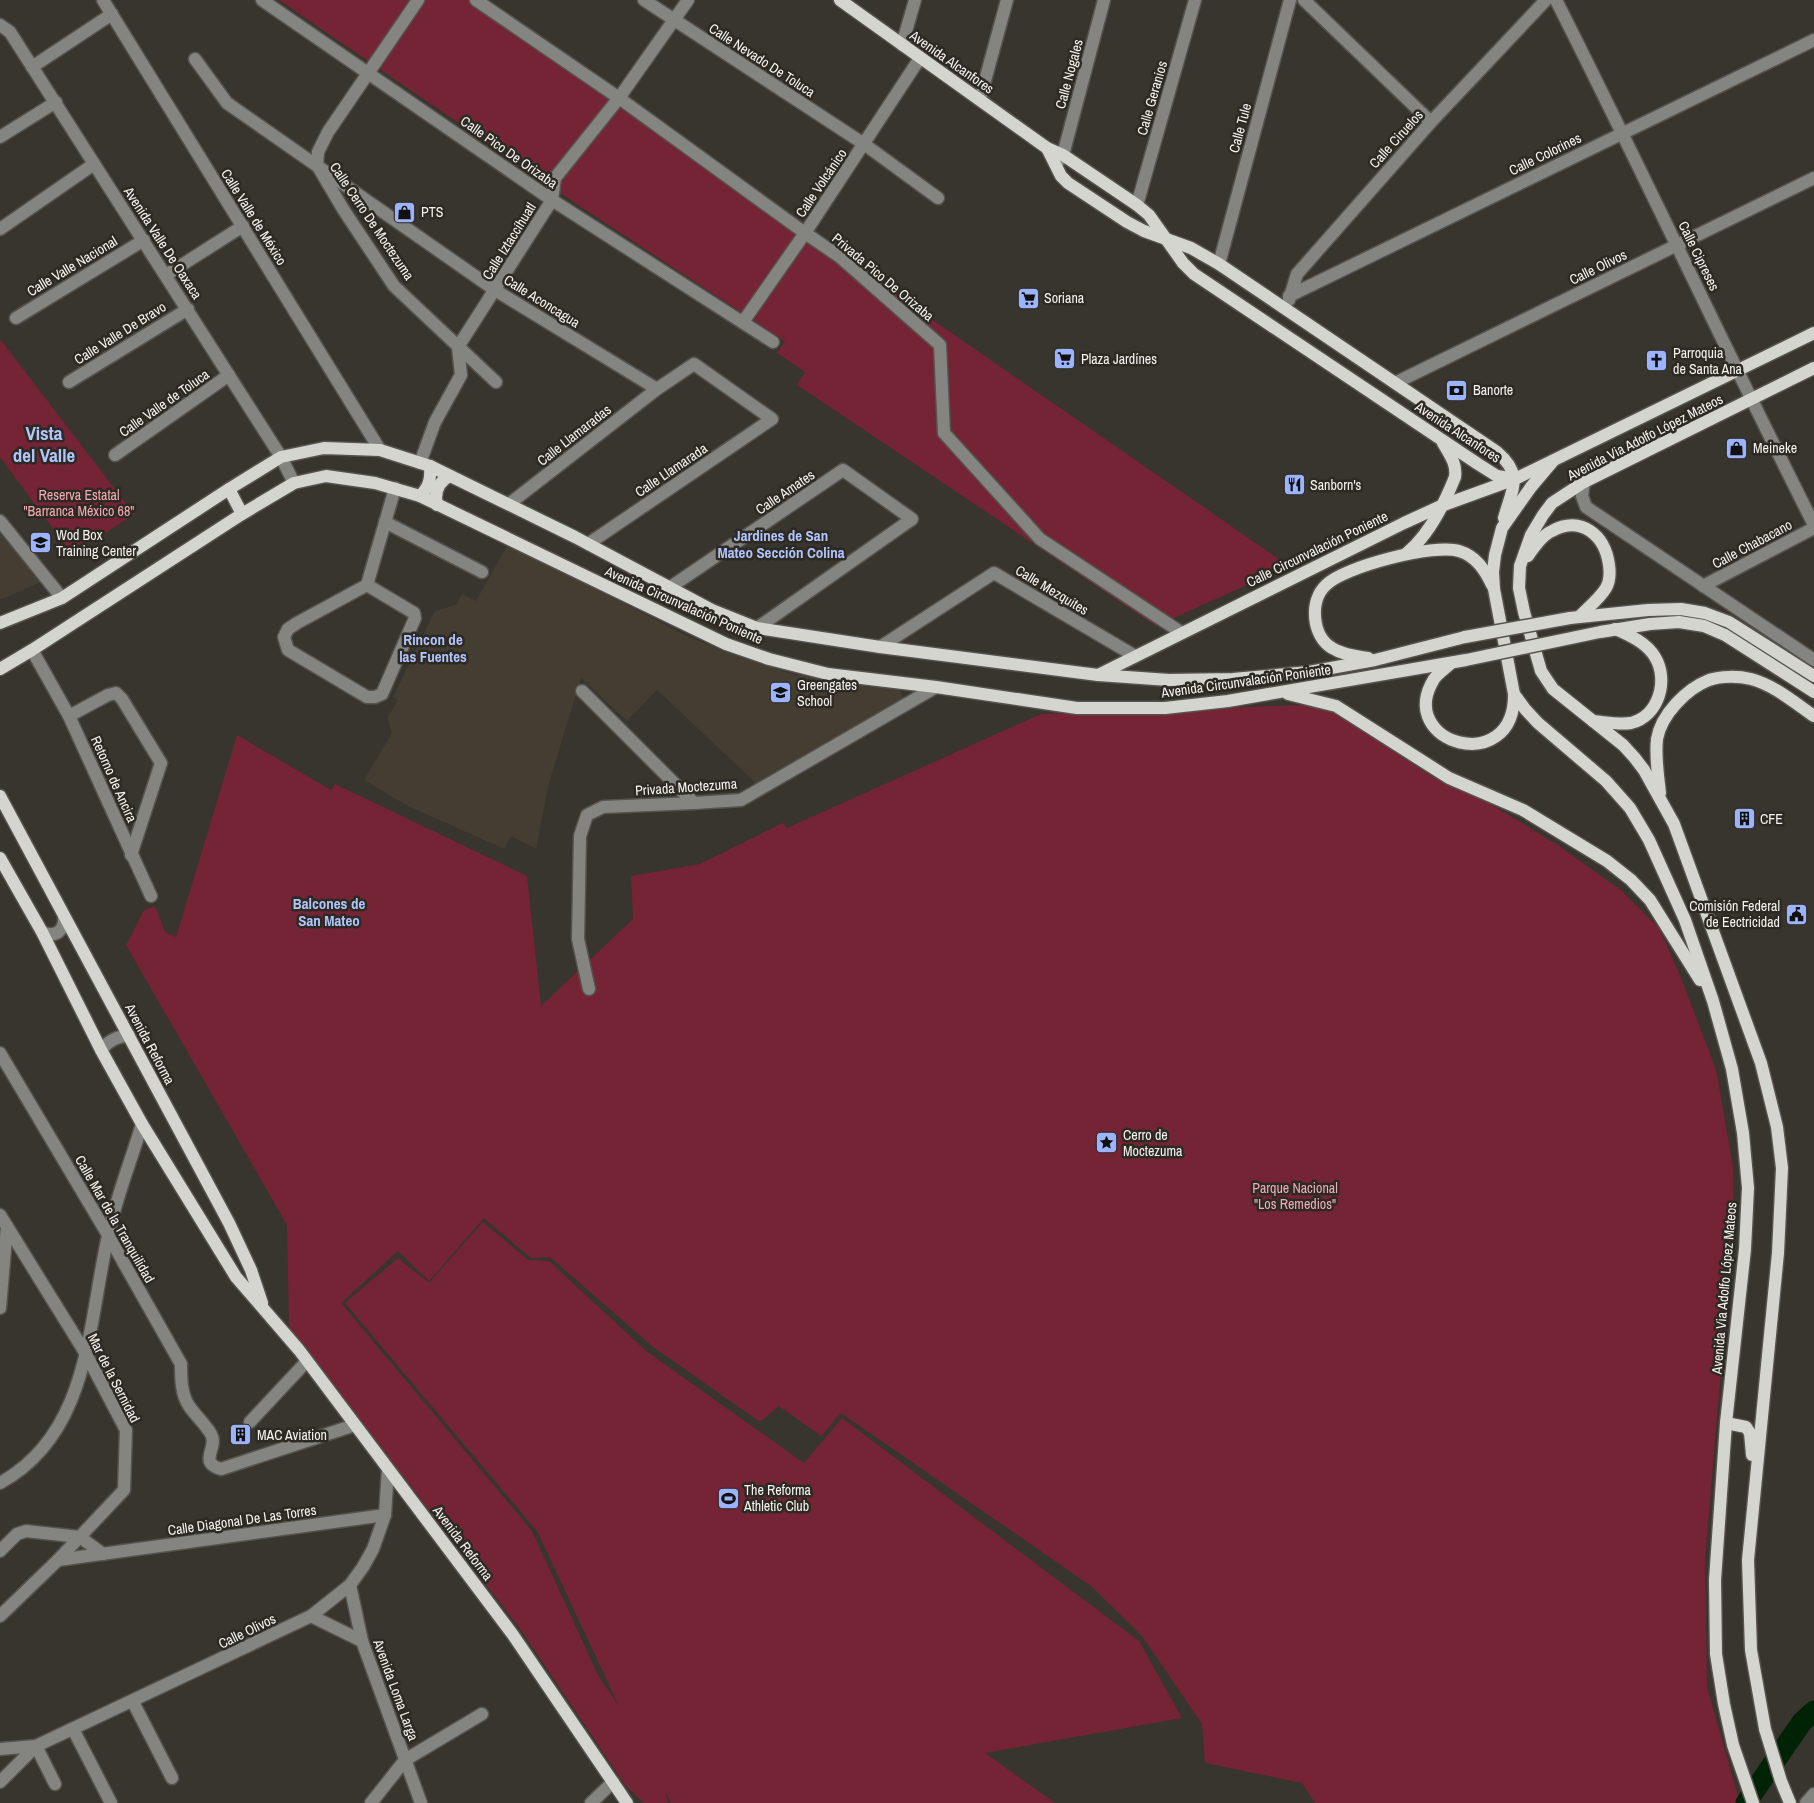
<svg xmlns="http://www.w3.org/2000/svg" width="1814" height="1803" font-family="'Archivo Narrow',sans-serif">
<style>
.built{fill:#443d32}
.green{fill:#752435}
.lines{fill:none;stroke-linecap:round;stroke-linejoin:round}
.river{stroke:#002305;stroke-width:21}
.minor-casing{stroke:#56524d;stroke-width:15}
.major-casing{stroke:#56524d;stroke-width:15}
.minor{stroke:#848581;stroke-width:12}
.major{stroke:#d4d5ce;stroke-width:12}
.major-bridge-casing{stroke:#56524d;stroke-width:15;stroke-linecap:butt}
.major-bridge{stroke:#d4d5ce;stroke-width:12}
.labels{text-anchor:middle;stroke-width:5;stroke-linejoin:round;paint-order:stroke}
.street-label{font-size:14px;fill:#f5f2ef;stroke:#2d2a24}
.poi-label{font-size:14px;fill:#f5f2ef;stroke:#2d2a24;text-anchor:start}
.park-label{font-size:14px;fill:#f3aab3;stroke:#2d2a24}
.neighbourhood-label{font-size:15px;font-weight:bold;fill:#b1c4fb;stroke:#2d2a24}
.district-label{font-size:19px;font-weight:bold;fill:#b1c4fb;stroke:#2d2a24}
</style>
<rect width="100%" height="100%" fill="#38342e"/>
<g class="built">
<polygon points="0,533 23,558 41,582 0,600"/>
<polygon points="508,544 687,636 723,651 788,673 855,685 900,690 904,701 875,715 756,783 657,690 627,721 581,678 549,783 536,849 511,836 504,849 406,805 364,780 392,733 387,718 398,700 393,697 435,611 456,605 462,594 476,601"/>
</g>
<g class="green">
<polygon points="279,0 469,0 1289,566 1156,626 797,385 805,372 777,353 785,341 581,207"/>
<polygon points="0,339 134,514 104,534 68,549 0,457"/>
<polygon points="1303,705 1337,714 1431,776 1487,802 1558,845 1622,891 1659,928 1679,973 1716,1069 1733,1167 1734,1218 1705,1559 1707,1687 1740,1803 1315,1803 1302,1783 1205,1763 1202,1724 1142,1636 1091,1586 841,1413 821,1436 779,1406 760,1422 652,1346 550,1257 531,1258 484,1218 429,1281 398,1251 341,1303 532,1531 598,1675 619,1706 537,1531 345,1303 398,1258 429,1283 483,1222 528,1260 549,1261 646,1351 804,1463 842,1418 1139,1641 1182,1718 985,1753 1055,1803 671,1803 665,1792 668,1803 644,1803 625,1785 523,1633 289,1327 287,1225 126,945 144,910 155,906 165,932 176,937 237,735 331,790 335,784 527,876 541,1006 633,919 631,876 700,864 783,823 787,828 1041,714"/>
</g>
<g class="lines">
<polyline class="river" points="1746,1803 1802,1722 1814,1711"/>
<defs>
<g id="minor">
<polyline points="103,0 380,450"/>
<polyline points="262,0 552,200 773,342"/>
<polyline points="418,0 328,132 318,152 317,165 343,209 394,286 496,382"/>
<polyline points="476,0 619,98 805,233 840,257 940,345 944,433 1040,539 1182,633"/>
<polyline points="644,0 864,144 938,198"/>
<polyline points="1304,0 1431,122"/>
<path d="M1556 0C1644 174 1726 351 1814 525"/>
<polyline points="0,25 10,32 281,457 294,483"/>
<polyline points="902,45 915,0"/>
<polyline points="195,59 227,103 495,290 657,389"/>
<polyline points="32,67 112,14"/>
<polyline points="980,99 1007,0"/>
<polyline points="0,137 56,102"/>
<polyline points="1057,163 1063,155 1104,0"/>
<polyline points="1137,205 1195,0"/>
<polyline points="0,229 94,164"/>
<polyline points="1219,264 1290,0"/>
<polyline points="166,275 243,226"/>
<polyline points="1289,296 1814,40"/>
<polyline points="1289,300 1297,274 1431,122 1546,0"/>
<polyline points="16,318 144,240"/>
<polyline points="743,322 805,233 920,58"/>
<polyline points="69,382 188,309"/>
<polyline points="1395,383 1814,178"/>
<polyline points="115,455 229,375"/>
<polyline points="420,463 435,422 461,375 458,347 552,200 555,178 619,98 688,0"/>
<polyline points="1584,482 1582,496 1586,507 1814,660"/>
<polyline points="509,504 657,389 694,364 772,419 588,544"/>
<polyline points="0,521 62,598"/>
<polyline points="385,522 482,572"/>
<polyline points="367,585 414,613 415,618 382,694 375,697 367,697 288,650 284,637 288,629 297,623 367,585 395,488"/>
<polyline points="1703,586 1814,528"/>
<polyline points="669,588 843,470 912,519 757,628"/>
<polyline points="880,647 994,573 1135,656"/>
<polyline points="32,650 69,716 151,896"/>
<polyline points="582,691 694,803"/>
<polyline points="69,716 108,695 116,693 122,699 161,763 131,855"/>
<path d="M42 932C55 938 65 931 64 917"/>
<polyline points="589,989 578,939 580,836 587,815 603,807 694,803 741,800 936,687"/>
<path d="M101 1050C109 1040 117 1037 129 1035"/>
<path d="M0 1053 108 1235 181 1364C181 1378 181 1394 189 1406 196 1416 205 1424 211 1434 219 1448 197 1462 221 1469L355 1425"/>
<polyline points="0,1215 86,1354 126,1430 124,1490 58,1560 0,1616"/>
<polyline points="0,1308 7,1226"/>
<polyline points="250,1422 307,1361"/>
<path d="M0 1483C90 1434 88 1324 108 1236 116 1198 131 1161 142 1124"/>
<polyline points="0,1551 17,1534 26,1531 80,1537 103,1554"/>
<polyline points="58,1560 385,1515"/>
<polyline points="350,1585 362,1641 421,1803"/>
<polyline points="311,1616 362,1641"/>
<polyline points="133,1702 172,1778"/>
<polyline points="73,1729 111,1803"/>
<polyline points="36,1746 55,1784"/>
<polyline points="0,1749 36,1746 311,1616 350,1585 363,1567 373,1549 385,1515 388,1469"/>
<polyline points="0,1782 36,1746"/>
<polyline points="371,1803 405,1760 482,1714"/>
<polyline points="591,1803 613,1782"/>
<polyline points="1806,1803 1814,1794"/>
</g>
<g id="major">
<polyline points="840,0 1047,148 1063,155 1137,205 1149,215 1183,263 1194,274 1478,464 1497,476 1515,479"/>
<path d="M1047 148 1061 176 1068 183 1127 222 1144 231 1191 248 1219 264 1497 452C1524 475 1512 489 1504 518"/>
<polyline points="1553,461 1531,487 1502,528 1495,555 1493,572 1494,589 1514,694 1525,709 1538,723 1606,781 1630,808 1649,840 1685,920 1713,1001 1732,1069 1743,1133 1748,1188 1745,1249 1726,1423 1715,1580 1716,1654 1724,1704 1733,1745 1753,1803"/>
<polyline points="229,489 242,514"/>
<path d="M420 496C429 487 431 479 430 466"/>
<path d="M437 505C434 492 438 482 450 476"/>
<path d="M1406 554C1429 535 1444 505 1455 477 1457 464 1450 455 1443 443"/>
<path d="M1528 556C1534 547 1542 535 1552 531 1581 515 1605 535 1609 565 1610 572 1610 581 1606 588 1600 598 1588 608 1580 616"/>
<polyline points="1570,618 1648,610 1681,609 1705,613 1729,622 1814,676"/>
<polyline points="0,623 62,598 229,489 281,457 324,448 380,450 430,466 575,537 712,610 757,628 880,647 1098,675 1169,680 1233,679 1309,672 1375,660 1465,637"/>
<polyline points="1600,632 1650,624 1679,622 1704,626 1725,635 1814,692"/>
<path d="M1368 658C1356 656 1343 655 1332 648 1312 636 1309 601 1326 585 1343 567 1435 543 1459 551 1476 556 1485 570 1492 585"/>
<path d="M1451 663C1446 668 1438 673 1434 679 1394 744 1515 778 1514 694"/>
<polyline points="0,669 32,650 242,514 294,483 326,476 375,483 420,496 726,644 769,659 828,674 936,687 1077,708 1165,708 1228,701 1466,660"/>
<polyline points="1098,675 1404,523 1441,506 1515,479 1814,333"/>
<polyline points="1288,694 1336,706 1449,778 1523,810 1607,861 1631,880 1650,900 1700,980"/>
<path d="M1593 721C1605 722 1619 725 1631 723 1659 716 1669 680 1655 657 1647 643 1630 635 1615 629"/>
<path d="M1660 793C1658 775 1655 757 1657 739 1661 715 1686 689 1709 680 1721 676 1738 676 1751 679 1774 685 1795 703 1814 716"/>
<polyline points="0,796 229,1223 251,1270 262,1303"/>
<polyline points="0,858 42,932 101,1050 142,1124 236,1277 299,1350 513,1635 627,1803"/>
<polyline points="1726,1423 1746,1427 1750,1433 1752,1455"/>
<polyline points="1790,1803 1781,1781 1765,1729 1751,1650 1748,1560 1778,1253 1782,1168 1777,1127 1761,1063 1674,824 1644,770 1634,757 1623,745 1553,689 1541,671 1524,612 1519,588 1520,566 1531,535 1543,515 1552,503 1584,482 1814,368"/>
</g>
</defs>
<use href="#minor" class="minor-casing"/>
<use href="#major" class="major-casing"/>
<use href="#minor" class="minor"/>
<use href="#major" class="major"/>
<defs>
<g id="major-bridge">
<polyline points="1465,637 1570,618"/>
<polyline points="1466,660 1600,632"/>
</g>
</defs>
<use href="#major-bridge" class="major-bridge-casing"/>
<use href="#major-bridge" class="major-bridge"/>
</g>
<defs>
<symbol id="shop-square" viewBox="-11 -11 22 22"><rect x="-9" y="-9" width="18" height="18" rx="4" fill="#9cb4fd" stroke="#2d2a24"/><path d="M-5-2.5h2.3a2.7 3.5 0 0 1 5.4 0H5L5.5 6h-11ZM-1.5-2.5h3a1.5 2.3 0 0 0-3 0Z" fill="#111"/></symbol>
<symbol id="supermarket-square" viewBox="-11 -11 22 22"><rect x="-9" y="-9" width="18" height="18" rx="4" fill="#9cb4fd" stroke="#2d2a24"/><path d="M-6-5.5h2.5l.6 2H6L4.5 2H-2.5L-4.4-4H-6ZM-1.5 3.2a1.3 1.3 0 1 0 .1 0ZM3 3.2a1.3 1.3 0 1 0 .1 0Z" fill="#111"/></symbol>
<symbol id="church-square" viewBox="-11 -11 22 22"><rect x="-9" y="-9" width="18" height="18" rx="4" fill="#9cb4fd" stroke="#2d2a24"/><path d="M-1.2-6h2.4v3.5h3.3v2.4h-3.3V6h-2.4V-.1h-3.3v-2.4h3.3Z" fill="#111"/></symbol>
<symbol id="bank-square" viewBox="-11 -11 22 22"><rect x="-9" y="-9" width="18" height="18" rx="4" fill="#9cb4fd" stroke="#2d2a24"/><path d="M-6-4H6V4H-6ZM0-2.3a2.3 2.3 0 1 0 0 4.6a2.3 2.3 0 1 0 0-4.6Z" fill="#111"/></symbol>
<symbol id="restaurant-square" viewBox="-11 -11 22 22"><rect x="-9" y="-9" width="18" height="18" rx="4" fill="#9cb4fd" stroke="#2d2a24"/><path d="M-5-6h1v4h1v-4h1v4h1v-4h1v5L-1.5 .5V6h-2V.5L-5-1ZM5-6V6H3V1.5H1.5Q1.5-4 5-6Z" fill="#111"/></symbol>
<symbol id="school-square" viewBox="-11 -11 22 22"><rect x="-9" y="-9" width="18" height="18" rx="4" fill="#9cb4fd" stroke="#2d2a24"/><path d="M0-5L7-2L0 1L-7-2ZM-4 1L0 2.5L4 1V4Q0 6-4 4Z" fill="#111"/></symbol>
<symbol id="building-square" viewBox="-11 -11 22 22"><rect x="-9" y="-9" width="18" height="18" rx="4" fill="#9cb4fd" stroke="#2d2a24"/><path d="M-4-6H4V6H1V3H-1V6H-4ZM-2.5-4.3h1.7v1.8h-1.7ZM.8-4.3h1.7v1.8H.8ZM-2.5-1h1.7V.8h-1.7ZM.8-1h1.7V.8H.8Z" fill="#111"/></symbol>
<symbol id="civic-square" viewBox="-11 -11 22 22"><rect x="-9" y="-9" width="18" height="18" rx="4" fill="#9cb4fd" stroke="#2d2a24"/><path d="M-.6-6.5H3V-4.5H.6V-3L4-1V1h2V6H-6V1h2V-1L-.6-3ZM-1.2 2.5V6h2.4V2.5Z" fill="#111"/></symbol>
<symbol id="sight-square" viewBox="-11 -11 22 22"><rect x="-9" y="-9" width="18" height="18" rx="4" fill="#9cb4fd" stroke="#2d2a24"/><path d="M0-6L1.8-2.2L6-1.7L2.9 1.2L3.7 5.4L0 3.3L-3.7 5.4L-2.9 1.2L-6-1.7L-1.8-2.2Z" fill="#111"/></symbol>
<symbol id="stadium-square" viewBox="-11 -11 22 22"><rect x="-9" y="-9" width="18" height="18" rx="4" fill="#9cb4fd" stroke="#2d2a24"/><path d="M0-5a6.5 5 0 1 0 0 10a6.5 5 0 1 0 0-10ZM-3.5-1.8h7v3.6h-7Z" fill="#111"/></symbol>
</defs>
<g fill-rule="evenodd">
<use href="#shop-square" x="392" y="200" width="25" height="25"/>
<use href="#supermarket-square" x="1016" y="286" width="25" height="25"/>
<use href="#supermarket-square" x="1052" y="346" width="25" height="25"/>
<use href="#church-square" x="1644" y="348" width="25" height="25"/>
<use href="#bank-square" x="1444" y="378" width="25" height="25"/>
<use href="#shop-square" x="1724" y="436" width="25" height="25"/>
<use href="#restaurant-square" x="1282" y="472" width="25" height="25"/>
<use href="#school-square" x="28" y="530" width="25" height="25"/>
<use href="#school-square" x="768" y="680" width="25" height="25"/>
<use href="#building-square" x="1732" y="806" width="25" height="25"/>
<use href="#civic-square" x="1784" y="902" width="25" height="25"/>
<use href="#sight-square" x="1094" y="1130" width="25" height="25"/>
<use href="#building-square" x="228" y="1422" width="25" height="25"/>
<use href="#stadium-square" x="716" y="1486" width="25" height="25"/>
</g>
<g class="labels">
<g class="street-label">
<text transform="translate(762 60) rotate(33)" y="5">Calle Nevado De Toluca</text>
<text transform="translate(952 62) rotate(35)" y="5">Avenida Alcanfores</text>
<text transform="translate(1069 74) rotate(-75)" y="5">Calle Nogales</text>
<text transform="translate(1152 98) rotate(-74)" y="5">Calle Geranios</text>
<text transform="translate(1240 128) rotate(-75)" y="5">Calle Tule</text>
<text transform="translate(1396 139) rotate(-48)" y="5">Calle Ciruelos</text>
<text transform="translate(509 152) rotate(35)" y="5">Calle Pico De Orizaba</text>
<text transform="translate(1545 154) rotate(-26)" y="5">Calle Colorines</text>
<text transform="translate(821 183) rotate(-56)" y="5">Calle Volcánico</text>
<text transform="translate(254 217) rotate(58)" y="5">Calle Valle de México</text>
<text transform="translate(372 221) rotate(56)" y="5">Calle Cerro De Moctezuma</text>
<text transform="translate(509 241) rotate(-58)" y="5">Calle Iztaccíhuatl</text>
<text transform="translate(163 243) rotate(57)" y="5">Avenida Valle De Oaxaca</text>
<text transform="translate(1699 256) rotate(64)" y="5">Calle Cipreses</text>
<text transform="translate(72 266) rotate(-31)" y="5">Calle Valle Nacional</text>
<text transform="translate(1598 267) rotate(-26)" y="5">Calle Olivos</text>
<text transform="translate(883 277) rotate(40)" y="5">Privada Pico De Orizaba</text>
<text transform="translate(542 301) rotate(32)" y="5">Calle Aconcagua</text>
<text transform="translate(120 333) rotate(-32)" y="5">Calle Valle De Bravo</text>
<text transform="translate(164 403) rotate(-35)" y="5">Calle Valle de Toluca</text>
<text transform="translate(1458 432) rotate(33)" y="5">Avenida Alcanfores</text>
<text transform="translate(574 435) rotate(-38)" y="5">Calle Llamaradas</text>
<text transform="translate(1645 437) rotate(-27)" y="5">Avenida Via Adolfo López Mateos</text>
<text transform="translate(671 470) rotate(-34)" y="5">Calle Llamarada</text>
<text transform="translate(785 492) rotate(-34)" y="5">Calle Amates</text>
<text transform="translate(1752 544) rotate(-28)" y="5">Calle Chabacano</text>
<text transform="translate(1317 549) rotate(-26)" y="5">Calle Circunvalación Poniente</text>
<text transform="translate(1052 590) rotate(31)" y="5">Calle Mezquites</text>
<text transform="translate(684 605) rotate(24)" y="5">Avenida Circunvalación Poniente</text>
<text transform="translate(1246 681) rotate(-8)" y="5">Avenida Circunvalación Poniente</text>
<text transform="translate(114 779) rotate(66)" y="5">Retorno de Ancira</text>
<text transform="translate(686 787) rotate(-4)" y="5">Privada Moctezuma</text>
<text transform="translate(150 1044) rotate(62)" y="5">Avenida Reforma</text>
<text transform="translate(115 1219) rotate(60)" y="5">Calle Mar de la Tranquilidad</text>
<text transform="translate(1724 1288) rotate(-85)" y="5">Avenida Via Adolfo López Mateos</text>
<text transform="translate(114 1378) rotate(63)" y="5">Mar de la Sernidad</text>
<text transform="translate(242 1520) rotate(-8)" y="5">Calle Diagonal De Las Torres</text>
<text transform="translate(463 1543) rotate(53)" y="5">Avenida Reforma</text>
<text transform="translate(247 1631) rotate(-26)" y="5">Calle Olivos</text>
<text transform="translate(396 1690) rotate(70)" y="5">Avenida Loma Larga</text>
</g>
<g class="poi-label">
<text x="421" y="217">PTS</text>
<text x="1044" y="303">Soriana</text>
<text x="1673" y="358">Parroquia<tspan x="1673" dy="16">de Santa Ana</tspan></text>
<text x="1081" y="364">Plaza Jardínes</text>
<text x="1473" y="395">Banorte</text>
<text x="1753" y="453">Meineke</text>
<text x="1310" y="490">Sanborn's</text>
<text x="56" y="540">Wod Box<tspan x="56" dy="16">Training Center</tspan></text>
<text x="797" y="690">Greengates<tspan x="797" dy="16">School</tspan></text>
<text x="1760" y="824">CFE</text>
<text x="1780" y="911" text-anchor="end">Comisión Federal<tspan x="1780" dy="16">de Eectricidad</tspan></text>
<text x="1123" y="1140">Cerro de<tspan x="1123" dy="16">Moctezuma</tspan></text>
<text x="257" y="1440">MAC Aviation</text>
<text x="744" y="1495">The Reforma<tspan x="744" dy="16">Athletic Club</tspan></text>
</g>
<g class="park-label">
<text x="79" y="500">Reserva Estatal<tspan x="79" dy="16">"Barranca México 68"</tspan></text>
<text x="1295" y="1193">Parque Nacional<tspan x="1295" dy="16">"Los Remedios"</tspan></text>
</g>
<g class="neighbourhood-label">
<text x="781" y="541">Jardines de San<tspan x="781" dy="17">Mateo Sección Colina</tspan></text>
<text x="433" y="645">Rincon de<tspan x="433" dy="17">las Fuentes</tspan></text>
<text x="329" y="909">Balcones de<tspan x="329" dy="17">San Mateo</tspan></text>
</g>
<g class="district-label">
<text x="44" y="440">Vista<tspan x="44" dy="22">del Valle</tspan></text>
</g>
</g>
</svg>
